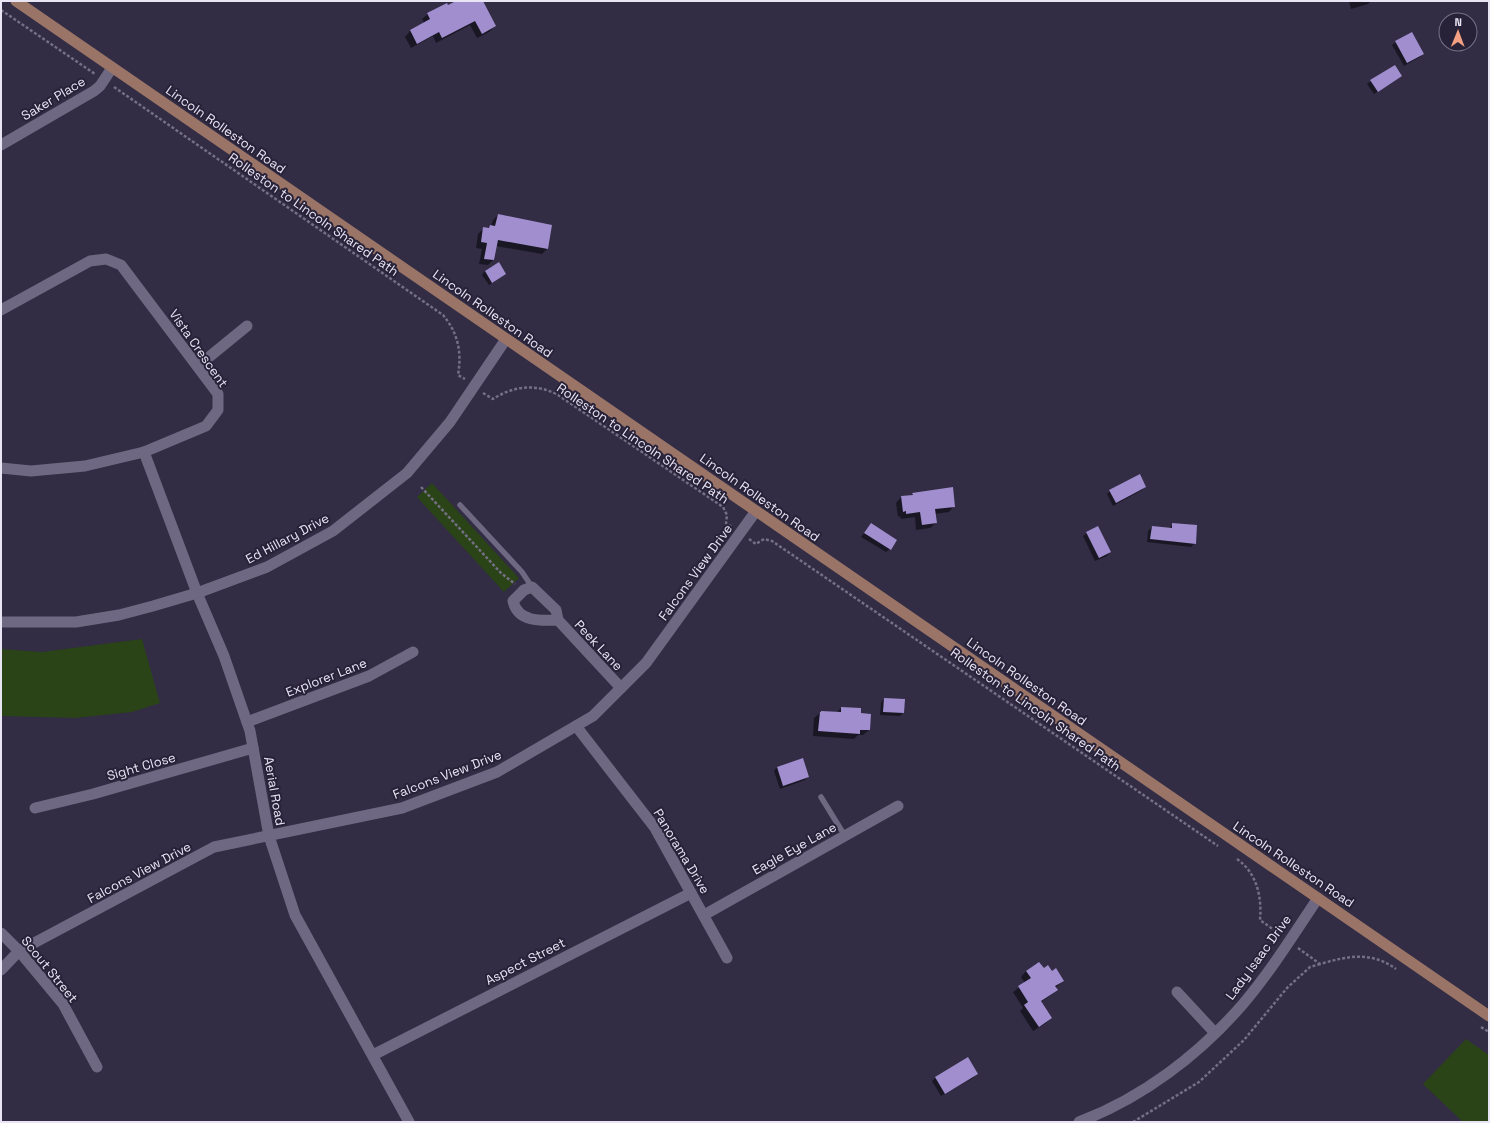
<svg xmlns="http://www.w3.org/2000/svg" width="1490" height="1123" font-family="'Space Grotesk',sans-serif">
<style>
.green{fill:#2a4417}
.shadow{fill:#0007}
.building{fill:#a08ece}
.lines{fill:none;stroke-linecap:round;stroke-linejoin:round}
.path{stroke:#746f84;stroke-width:2.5;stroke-dasharray:3 2;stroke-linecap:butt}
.service{stroke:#6f6883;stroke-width:5.5}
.minor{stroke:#6f6883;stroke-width:11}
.tertiary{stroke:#6f6883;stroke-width:11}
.secondary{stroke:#997467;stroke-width:11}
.labels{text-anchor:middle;stroke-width:4;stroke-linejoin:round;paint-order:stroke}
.street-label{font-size:13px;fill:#e9e5f5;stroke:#282239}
</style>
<rect width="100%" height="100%" fill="#322c44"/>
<g class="green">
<polygon points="432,483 519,578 504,592 417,497"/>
<polygon points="142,639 160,703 132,712 75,718 1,716 1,649 42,652"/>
<polygon points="1466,1039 1489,1055 1489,1122 1463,1122 1423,1084"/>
</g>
<g class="shadow">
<polygon points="458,1 481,1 495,26 489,32 477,38 470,25 436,43 433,36 411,48 405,37 410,31 425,24 422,19 428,14 447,7"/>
<polygon points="1349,1 1371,1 1368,4 1351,9"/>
<polygon points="1396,42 1423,54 1420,57 1404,66 1392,45"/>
<polygon points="1401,76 1374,94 1367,84 1371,81"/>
<polygon points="498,215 547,249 542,254 496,246 493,260 488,265 479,264 482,249 476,248 478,234 484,228 487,229 491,226 493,220"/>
<polygon points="485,271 505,274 489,285 482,275"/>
<polygon points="1145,487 1142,490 1113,506 1107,494 1110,491"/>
<polygon points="913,494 954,506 949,512 934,514 936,523 930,528 916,530 915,517 901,519 900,516 898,517 896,503 901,497 910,496"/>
<polygon points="871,524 890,549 886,552 861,537"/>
<polygon points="1173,524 1195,543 1191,547 1147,542 1148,531 1152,527 1169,529"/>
<polygon points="1087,533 1110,552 1107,556 1095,561 1083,536"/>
<polygon points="884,699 903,713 900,716 880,715 881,702"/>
<polygon points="841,708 860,714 869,730 863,735 858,735 854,739 813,736 814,718 820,713 837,712"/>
<polygon points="777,767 808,777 805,780 780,789 774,771"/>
<polygon points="1043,970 1051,972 1063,981 1055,988 1056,990 1051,995 1041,1002 1051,1018 1046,1023 1033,1031 1020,1011 1023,1008 1013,992 1025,983 1021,977 1026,971"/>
<polygon points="977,1074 973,1078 941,1096 932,1081 936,1077"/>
</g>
<g class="building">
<polygon points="456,1 483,1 496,26 482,34 475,21 442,38 439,32 417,44 410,30 430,19 427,13 447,3 448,5"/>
<polygon points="1412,32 1424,54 1407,63 1395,41"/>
<polygon points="1395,65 1402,76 1378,92 1370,80"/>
<polygon points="498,214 552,225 548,249 498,240 494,260 484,259 487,243 481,242 483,227 489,228 490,225 495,226"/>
<polygon points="499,262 506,274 492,283 485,271"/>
<polygon points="1140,474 1146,487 1116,503 1109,490"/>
<polygon points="953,487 955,507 935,509 937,523 922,525 920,512 906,514 906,511 903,512 901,496 913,495 912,493"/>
<polygon points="871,523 897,540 891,550 864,533"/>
<polygon points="1172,523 1197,525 1196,544 1150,539 1152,526 1172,528"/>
<polygon points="1098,526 1111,552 1099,558 1086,532"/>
<polygon points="884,698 905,699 904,713 883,712"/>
<polygon points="841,707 861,708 861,713 871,714 870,730 860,730 860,734 818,731 820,712 821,712 821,711 841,712"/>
<polygon points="803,758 809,777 783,786 777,767"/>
<polygon points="1039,962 1044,968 1048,965 1052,971 1056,968 1064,981 1055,986 1058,990 1041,1001 1052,1018 1039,1027 1024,1005 1028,1002 1018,986 1031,978 1026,971"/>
<polygon points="968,1057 978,1074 945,1094 935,1077"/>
</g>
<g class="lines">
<g class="path">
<polyline points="1,10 95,74"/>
<path d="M114 87 443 315C458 333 462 352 458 375L465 379"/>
<path d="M483 393 493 399C513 386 536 383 558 395L723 507 727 515 726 523 732 527"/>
<polyline points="421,487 501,573 515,584"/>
<polyline points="749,539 756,544 764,539 772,541 1218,846"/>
<path d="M1237 859C1257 873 1262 897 1260 920L1281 935"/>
<path d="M1298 948 1320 964C1348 956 1371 951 1396 969"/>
<polyline points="1481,1027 1489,1032"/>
<polyline points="1133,1122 1199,1082 1244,1040 1287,988 1310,967 1320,964"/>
</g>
<g class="service">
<polyline points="460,505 522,572 532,587"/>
<polyline points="821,797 845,836"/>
</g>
<g class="minor">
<polyline points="1,145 94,91 100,86 112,68"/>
<polyline points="1,310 90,261 106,259 121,265 218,394 218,410 206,426 144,452 85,466 31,471 1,468"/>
<polyline points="198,366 247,326"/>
<polyline points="144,452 197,593 224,656 250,731 269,836 295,915 409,1122"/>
<path d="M558 620C540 621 518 622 513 601L524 590 532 587 556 610 558 620 621 688"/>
<polyline points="247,722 369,676 413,652"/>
<polyline points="576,726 655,828 727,958"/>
<polyline points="35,808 93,794 253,748"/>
<polyline points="704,915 898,806"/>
<polyline points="1,933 19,951 63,1004 97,1067"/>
<polyline points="1,970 19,951 214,847 402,808 497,772 593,716 646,663 756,511"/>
<polyline points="1177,992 1215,1033"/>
<polyline points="373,1055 691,893"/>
</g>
<g class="tertiary">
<polyline points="1,622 76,622 119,615 153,606 197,593 267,567 333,531 407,473 450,422 506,339"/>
<path d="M1079 1122C1142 1098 1199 1055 1243 1004 1271 971 1294 934 1318 898"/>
</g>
<polyline class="secondary" points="16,1 1489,1016"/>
</g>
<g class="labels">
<g class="street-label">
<text transform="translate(53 98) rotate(-31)" y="5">Saker Place</text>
<text transform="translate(226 129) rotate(35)" y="5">Lincoln Rolleston Road</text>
<text transform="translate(314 214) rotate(35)" y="5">Rolleston to Lincoln Shared Path</text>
<text transform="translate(493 313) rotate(35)" y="5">Lincoln Rolleston Road</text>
<text transform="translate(199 348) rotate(55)" y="5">Vista Crescent</text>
<text transform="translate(643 443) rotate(34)" y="5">Rolleston to Lincoln Shared Path</text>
<text transform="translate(760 497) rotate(35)" y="5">Lincoln Rolleston Road</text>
<text transform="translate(287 538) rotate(-28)" y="5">Ed Hillary Drive</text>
<text transform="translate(695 572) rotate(-54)" y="5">Falcons View Drive</text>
<text transform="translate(599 645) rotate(47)" y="5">Peek Lane</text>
<text transform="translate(326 677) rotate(-21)" y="5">Explorer Lane</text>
<text transform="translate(1027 681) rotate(35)" y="5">Lincoln Rolleston Road</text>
<text transform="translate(1036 709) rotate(35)" y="5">Rolleston to Lincoln Shared Path</text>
<text transform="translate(141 766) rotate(-16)" y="5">Sight Close</text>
<text transform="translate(447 774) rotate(-21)" y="5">Falcons View Drive</text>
<text transform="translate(275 791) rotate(80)" y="5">Aerial Road</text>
<text transform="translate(794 848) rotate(-29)" y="5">Eagle Eye Lane</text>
<text transform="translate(682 851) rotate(59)" y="5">Panorama Drive</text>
<text transform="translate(1294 864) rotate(34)" y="5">Lincoln Rolleston Road</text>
<text transform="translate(139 872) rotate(-28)" y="5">Falcons View Drive</text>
<text transform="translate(1258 957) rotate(-54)" y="5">Lady Isaac Drive</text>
<text transform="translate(525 961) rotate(-27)" y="5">Aspect Street</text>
<text transform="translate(50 969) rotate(51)" y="5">Scout Street</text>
</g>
</g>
<rect width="1490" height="1123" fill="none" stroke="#e9e5f5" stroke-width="4"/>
<g transform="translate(1458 32) rotate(1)"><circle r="19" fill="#282239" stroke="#757084"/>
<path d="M0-3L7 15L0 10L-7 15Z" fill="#f3a082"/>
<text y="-6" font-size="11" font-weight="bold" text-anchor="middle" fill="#e9e5f5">N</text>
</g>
</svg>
